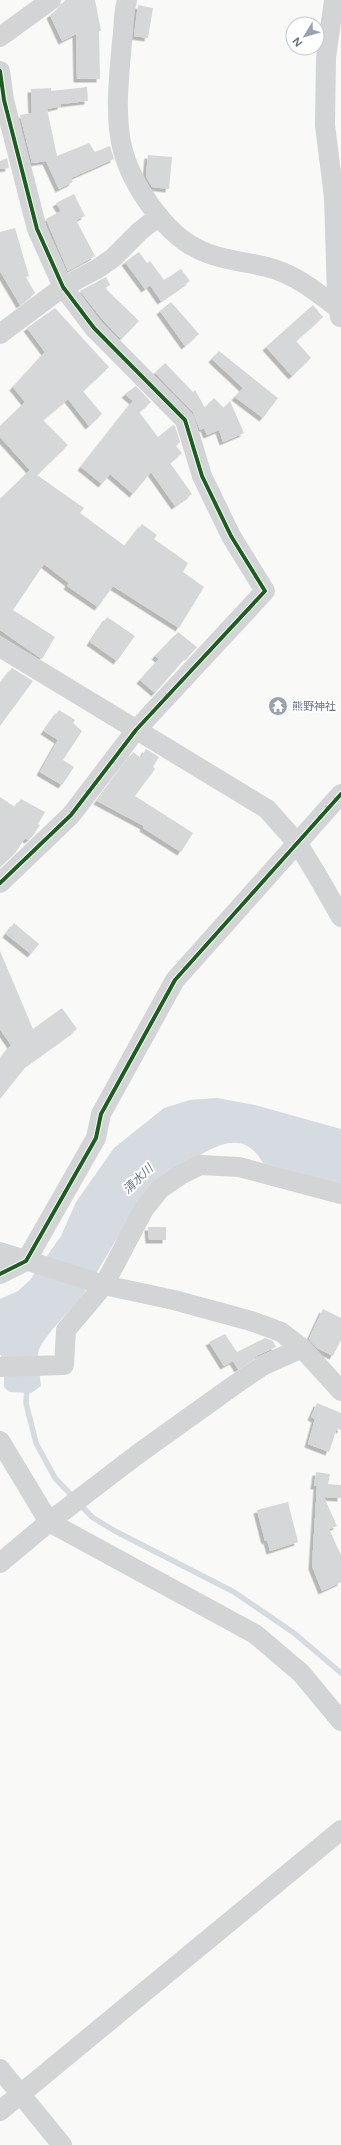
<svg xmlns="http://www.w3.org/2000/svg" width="341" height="2145" font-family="Figtree,'Noto Sans JP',sans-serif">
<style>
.water{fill:#d5dbe0}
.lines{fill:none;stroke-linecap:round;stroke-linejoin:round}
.stream{stroke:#d5dbe0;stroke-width:5.5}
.building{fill:#d6d7d8;filter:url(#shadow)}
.minor{stroke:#d3d4d5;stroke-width:20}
.cycleway-casing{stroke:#fff;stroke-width:6}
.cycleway{stroke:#1b5e20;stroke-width:4}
.labels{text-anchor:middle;stroke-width:4;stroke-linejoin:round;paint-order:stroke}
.poi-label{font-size:11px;fill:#66738b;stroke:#fff;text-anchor:start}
.water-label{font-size:12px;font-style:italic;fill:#637586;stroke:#fff}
</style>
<defs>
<filter id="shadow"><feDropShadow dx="-3.5" dy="3.5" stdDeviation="0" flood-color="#0004"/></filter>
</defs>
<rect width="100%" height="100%" fill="#f9f9f8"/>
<path class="water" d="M217 1098 255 1105 341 1129V1185L263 1163C242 1125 209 1149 182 1167 173 1173 162 1178 155 1186 126 1219 107 1257 84 1293 74 1308 41 1337 38 1353 37 1363 40 1376 41 1386L31 1393 9 1392 4 1387V1362L0 1354V1299L18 1291 30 1280 61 1236 76 1202 114 1148 164 1108 190 1100Z"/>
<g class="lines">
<polyline class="stream" points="27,1387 26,1403 36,1443 55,1478 92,1517 113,1530 234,1592 294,1633 341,1673"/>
</g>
<g class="building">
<polygon points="65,0 95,0 101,31 99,31 100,79 77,79 76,34 62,41 50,15 58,9"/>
<polygon points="138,5 153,8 148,38 134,36"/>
<polygon points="87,87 88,101 61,104 61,106 47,109 57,156 89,143 95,152 110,146 114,159 71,178 73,182 59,189 46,161 32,163 20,115 32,113 31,89 51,88 51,91"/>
<polygon points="148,155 172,157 169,189 152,187 146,176"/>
<polygon points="7,158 9,168 0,169 0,161"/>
<polygon points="74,194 85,216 76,220 95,256 68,271 46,219 61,211 56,203"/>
<polygon points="15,228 29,276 26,277 35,293 20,305 0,271 0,232"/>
<polygon points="139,252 147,263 150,261 164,280 181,269 190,281 161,301 150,285 145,289 125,262"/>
<polygon points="106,277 110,285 105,288 139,321 121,339 103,320 80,291"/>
<polygon points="171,302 199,334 185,346 160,311"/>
<polygon points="313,305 323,317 296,341 311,358 292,376 266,347"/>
<polygon points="55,308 109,367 83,391 102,414 89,426 68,399 43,420 68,445 37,475 84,508 80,513 125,546 142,524 157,535 154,539 188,563 183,572 204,587 179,628 113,586 98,607 67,586 69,583 44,564 13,610 55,637 42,659 0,630 0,499 30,470 0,437 0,426 25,402 13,387 45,352 27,328"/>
<polygon points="219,351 278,398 263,418 235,397 243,388 212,359"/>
<polygon points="165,363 193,392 195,390 205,408 214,398 224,408 230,401 244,433 223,442 219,430 207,435 204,428 200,430 193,412 155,373"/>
<polygon points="136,386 151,402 139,412 158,437 173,425 175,426 180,442 176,446 182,453 170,463 192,494 175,506 151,472 133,494 110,474 102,484 81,467 133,401 125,394"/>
<polygon points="107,617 135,636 117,661 90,642"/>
<polygon points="178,632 197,647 188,657 187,656 155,693 140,680 159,659 155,656"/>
<polygon points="12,668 33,681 0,726 0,684"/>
<polygon points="59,710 75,720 73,723 82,731 63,760 74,767 62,785 40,772 58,740 44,731"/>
<polygon points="146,749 159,757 153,767 155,769 135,796 193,833 181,852 143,828 144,826 97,801 133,752 141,758"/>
<polygon points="0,797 15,807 21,799 45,812 38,824 40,825 32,837 28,840 25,838 16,852 0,867"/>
<polygon points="14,923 39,944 31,954 6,934"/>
<polygon points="0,951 33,1029 62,1008 77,1029 27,1065 0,1099 0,1059 11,1045 0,1029"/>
<polygon points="148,1227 166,1227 166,1240 149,1240"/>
<polygon points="323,1309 341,1318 341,1340 333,1356 317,1348 309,1339"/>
<polygon points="225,1334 237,1352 265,1338 273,1341 276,1347 258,1355 238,1369 233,1361 224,1366 209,1342"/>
<polygon points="317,1403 341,1413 341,1430 337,1428 329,1452 308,1444 315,1419 311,1417"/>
<polygon points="316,1472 330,1474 328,1484 341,1485 341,1498 324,1497 337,1526 329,1529 341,1555 341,1582 322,1591 312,1566 317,1486 314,1486"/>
<polygon points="288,1502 298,1542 270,1551 267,1540 265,1541 257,1510"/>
</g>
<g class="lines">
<g class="minor">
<path d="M127 0C123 13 124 29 122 42 119 77 114 117 123 151 132 185 165 233 196 248 218 260 243 261 267 267 295 274 317 292 339 309"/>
<polyline points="334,0 326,58 325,125 334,197 337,295 340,317"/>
<polyline points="0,37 51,0"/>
<polyline points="0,71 4,100 37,229 63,287 94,328 185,420 202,476 231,536 265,591 136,730 71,815 0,883"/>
<polyline points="0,334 63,287 97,269 113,258 140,231 159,216"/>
<polyline points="0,647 267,809 298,844 317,875 341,917"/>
<polyline points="0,1252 104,1285 174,1300 251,1321 281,1332 302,1348 341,1391"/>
<polyline points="0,1274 26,1261 96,1138 101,1114 175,980 341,794"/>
<polyline points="0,1367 64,1365 66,1330 104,1285 144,1209 160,1189 182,1174 200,1165 239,1167 341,1194"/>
<polyline points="0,1441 49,1522 255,1634 301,1673 341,1721"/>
<polyline points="0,1563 49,1522 138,1454 233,1386 264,1365 302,1348"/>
<polyline points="0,2069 62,2145"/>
<polyline points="0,2111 341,1830"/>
</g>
<defs>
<g id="cycleway">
<polyline points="0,71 4,100 37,229 63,287 94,328 185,420 202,476 231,536 265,591 136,730 71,815 0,883"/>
<polyline points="0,1274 26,1261 96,1138 101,1114 175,980 341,794"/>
</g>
</defs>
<use href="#cycleway" class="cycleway-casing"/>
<use href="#cycleway" class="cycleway"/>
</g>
<defs>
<symbol id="temple-disc" viewBox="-11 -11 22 22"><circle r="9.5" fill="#99a2b1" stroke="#fff"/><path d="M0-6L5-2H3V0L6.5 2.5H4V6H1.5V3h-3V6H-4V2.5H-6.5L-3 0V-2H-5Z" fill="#fff"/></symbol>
</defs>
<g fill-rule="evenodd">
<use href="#temple-disc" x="267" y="695" width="22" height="22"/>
</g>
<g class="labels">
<g class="poi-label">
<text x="292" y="710">熊野神社</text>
</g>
<g class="water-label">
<text transform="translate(138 1179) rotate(-44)" y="4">清水川</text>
</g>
</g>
<g transform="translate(305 36) rotate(232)"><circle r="19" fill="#ffffff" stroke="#c2c7d1"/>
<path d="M0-3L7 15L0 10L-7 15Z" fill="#99a2b1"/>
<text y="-6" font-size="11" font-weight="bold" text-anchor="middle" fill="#66738b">N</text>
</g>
</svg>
